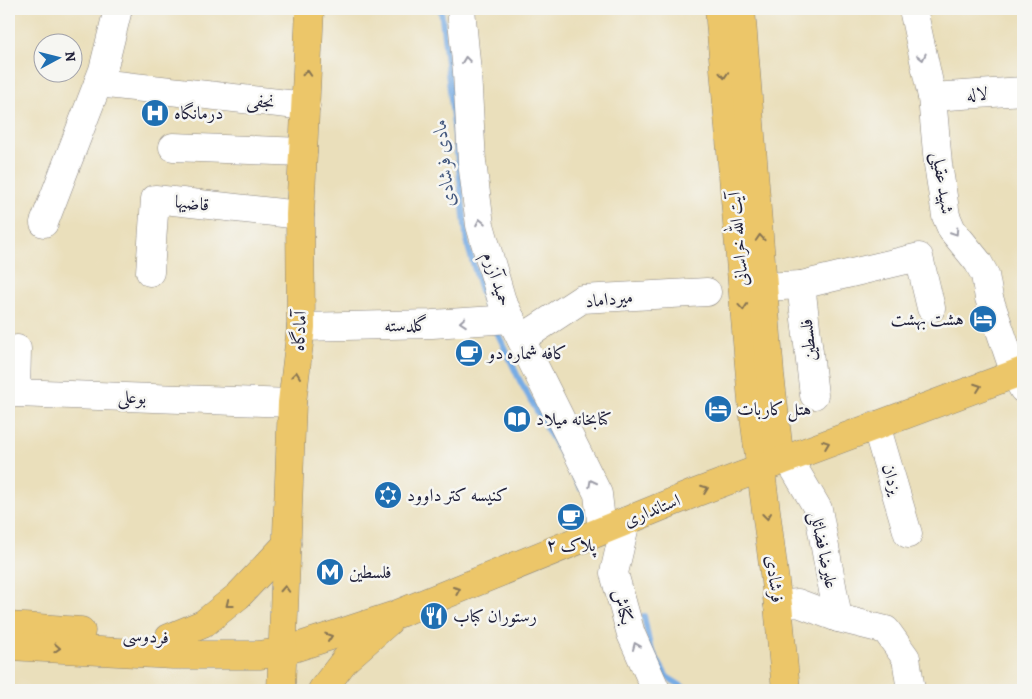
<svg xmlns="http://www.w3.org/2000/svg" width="1032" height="699" font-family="Alegreya,Amiri,serif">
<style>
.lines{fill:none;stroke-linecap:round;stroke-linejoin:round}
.stream{stroke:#77ace4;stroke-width:6}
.minor-casing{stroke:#86807b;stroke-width:29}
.major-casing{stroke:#86807b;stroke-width:29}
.minor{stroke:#fff;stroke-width:28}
.major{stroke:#ecc669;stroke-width:28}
.oneway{stroke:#9c9ca7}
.oneway2{stroke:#877452}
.labels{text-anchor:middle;stroke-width:5;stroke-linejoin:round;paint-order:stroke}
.street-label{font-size:18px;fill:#22223b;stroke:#f6f6f2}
.poi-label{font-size:18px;fill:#22223b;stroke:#f6f6f2;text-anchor:start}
.water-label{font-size:19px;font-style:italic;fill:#44597f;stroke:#f6f6f2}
</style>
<rect width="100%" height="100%" fill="#f6f6f2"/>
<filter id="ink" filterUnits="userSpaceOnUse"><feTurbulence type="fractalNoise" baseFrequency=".02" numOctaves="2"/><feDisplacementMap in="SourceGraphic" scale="10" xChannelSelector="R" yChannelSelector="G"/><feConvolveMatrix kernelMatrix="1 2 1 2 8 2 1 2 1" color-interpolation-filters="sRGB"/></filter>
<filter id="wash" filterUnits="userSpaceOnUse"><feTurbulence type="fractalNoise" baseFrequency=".0096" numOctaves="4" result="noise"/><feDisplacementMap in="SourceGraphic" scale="20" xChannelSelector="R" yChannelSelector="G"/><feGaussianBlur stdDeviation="1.12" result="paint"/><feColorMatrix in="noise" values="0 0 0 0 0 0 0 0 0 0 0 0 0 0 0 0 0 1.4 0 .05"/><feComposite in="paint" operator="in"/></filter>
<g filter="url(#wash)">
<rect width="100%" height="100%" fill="#eadfbb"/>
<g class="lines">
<g class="stream">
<polyline points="441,9 467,243 487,311"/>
<polyline points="497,332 520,381 580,487"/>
<polyline points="644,616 650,647 667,677 688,690"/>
</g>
</g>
</g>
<g filter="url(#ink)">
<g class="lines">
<defs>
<g id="minor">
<polyline points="461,9 467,72 472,162 480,225 502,301 598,494 602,530"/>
<polyline points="913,9 932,97 938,164 946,216 952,230 978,262 985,275 989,298 1015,374 1023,389"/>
<polyline points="98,83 306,106"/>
<polyline points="932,97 1023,91"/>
<polyline points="173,147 303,152"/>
<polyline points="44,223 103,70 118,9"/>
<polyline points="150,272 155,199 300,215"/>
<polyline points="801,285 814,395"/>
<polyline points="763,287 801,285 919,257 931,308"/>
<polyline points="301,327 432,324 511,319"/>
<polyline points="521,339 582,299 707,292"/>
<polyline points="17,349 16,393 292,403"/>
<polyline points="876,425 908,534"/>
<polyline points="788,458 818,509 838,618"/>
<polyline points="626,521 614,573 631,634 656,690"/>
<polyline points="778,605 798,603 838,618 886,630 906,658 911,690"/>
</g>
<g id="major">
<polyline points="719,9 752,401 778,605 786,690"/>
<polyline points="741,9 770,374 780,461"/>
<polyline points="9,626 81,631"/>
<polyline points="169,638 203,624 238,596 287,544"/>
<polyline points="9,646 173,655 259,655 282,652 395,615 695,493 1023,371"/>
<polyline points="281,690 292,403 301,327 300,215 310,9"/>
<polyline points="322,690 345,660 388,622"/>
</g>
</defs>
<use href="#minor" class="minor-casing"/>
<use href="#major" class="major-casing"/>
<use href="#minor" class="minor"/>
<use href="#major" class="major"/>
</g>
<defs><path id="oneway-chevron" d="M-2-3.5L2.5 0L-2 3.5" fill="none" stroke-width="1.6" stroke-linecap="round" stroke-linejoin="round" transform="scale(1.25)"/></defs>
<g class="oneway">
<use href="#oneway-chevron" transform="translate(922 57) rotate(77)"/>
<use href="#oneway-chevron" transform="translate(466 60) rotate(-96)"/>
<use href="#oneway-chevron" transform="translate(480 222) rotate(-101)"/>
<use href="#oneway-chevron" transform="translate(955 232) rotate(57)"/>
<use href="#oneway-chevron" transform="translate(463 322) rotate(176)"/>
<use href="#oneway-chevron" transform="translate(592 483) rotate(-117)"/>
<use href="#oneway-chevron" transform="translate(636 646) rotate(-113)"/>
</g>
<g class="oneway2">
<use href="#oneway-chevron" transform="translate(307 73) rotate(-87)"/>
<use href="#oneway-chevron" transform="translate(724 75) rotate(86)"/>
<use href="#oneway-chevron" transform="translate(760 238) rotate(-94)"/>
<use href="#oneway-chevron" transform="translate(743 307) rotate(85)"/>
<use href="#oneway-chevron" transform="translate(296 375) rotate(-83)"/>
<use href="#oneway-chevron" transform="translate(978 387) rotate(-20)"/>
<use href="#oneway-chevron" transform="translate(826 444) rotate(-21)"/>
<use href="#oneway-chevron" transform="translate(705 489) rotate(-21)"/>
<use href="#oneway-chevron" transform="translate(767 516) rotate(83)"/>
<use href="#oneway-chevron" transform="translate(285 589) rotate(-87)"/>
<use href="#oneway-chevron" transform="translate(457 590) rotate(-23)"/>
<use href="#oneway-chevron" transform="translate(229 604) rotate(142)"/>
<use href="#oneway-chevron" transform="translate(329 637) rotate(-18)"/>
<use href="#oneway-chevron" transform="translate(57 648) rotate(3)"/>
</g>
</g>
<defs>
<symbol id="hospital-disc" viewBox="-11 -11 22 22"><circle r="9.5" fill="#1f6fb2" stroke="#f6f6f2"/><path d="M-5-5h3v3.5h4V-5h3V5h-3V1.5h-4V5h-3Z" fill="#fff"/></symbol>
<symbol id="hotel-disc" viewBox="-11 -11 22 22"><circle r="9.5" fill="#1f6fb2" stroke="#f6f6f2"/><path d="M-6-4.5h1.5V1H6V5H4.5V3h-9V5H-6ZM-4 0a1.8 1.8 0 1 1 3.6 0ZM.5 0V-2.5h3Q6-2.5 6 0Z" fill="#fff"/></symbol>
<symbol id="cafe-disc" viewBox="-11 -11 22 22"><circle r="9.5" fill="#1f6fb2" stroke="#f6f6f2"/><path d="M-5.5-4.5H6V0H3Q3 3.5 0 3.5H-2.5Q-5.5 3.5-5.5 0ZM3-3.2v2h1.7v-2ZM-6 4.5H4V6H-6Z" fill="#fff"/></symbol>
<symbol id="library-disc" viewBox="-11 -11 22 22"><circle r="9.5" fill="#1f6fb2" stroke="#f6f6f2"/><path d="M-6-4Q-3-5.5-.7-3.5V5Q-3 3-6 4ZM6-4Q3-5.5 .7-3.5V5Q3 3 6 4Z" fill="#fff"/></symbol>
<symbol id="synagogue-disc" viewBox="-11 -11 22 22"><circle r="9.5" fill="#1f6fb2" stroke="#f6f6f2"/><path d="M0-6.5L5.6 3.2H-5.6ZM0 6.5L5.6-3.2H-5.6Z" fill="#fff"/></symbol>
<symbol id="metro-disc" viewBox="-11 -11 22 22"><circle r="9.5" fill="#1f6fb2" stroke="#f6f6f2"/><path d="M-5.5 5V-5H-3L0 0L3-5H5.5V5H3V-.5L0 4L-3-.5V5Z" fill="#fff"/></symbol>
<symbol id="restaurant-disc" viewBox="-11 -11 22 22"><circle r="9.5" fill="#1f6fb2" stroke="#f6f6f2"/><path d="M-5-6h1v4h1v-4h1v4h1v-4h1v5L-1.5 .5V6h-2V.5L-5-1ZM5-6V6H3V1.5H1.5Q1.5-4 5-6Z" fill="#fff"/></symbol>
</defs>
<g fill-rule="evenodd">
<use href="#hospital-disc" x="139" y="97" width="32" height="32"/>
<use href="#hotel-disc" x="967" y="303" width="32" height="32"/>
<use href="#cafe-disc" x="453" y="337" width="32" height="32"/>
<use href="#hotel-disc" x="702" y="393" width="32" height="32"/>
<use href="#library-disc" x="501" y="403" width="32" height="32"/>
<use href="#synagogue-disc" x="372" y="479" width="32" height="32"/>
<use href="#cafe-disc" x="555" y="501" width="32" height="32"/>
<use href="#metro-disc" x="314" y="556" width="32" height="32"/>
<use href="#restaurant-disc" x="418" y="600" width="32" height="32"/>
</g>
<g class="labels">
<g class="street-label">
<text transform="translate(977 94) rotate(-4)" y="6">لاله</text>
<text transform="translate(261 101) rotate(7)" y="6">نجفی</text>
<text transform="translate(943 183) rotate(81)" y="6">شهید عقیلی</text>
<text transform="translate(192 203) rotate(6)" y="6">قاضیها</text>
<text transform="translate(738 239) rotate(-95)" y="6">آیت الله خراسانی</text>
<text transform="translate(497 279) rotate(72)" y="6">حمید آزرم</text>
<text transform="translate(609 299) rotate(-6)" y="6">میرداماد</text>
<text transform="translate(406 325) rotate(-1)" y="6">گلدسته</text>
<text transform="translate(299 331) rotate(-86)" y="6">آمادگاه</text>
<text transform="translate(808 340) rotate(-96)" y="6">فلسطین</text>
<text transform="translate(132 397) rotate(2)" y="6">بوعلی</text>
<text transform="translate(892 479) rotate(74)" y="6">یزدان</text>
<text transform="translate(652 510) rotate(-22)" y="6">استانداری</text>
<text transform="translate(824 550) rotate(78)" y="6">علیرضا فضائلی</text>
<text transform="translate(775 579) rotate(83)" y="6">فرشادی</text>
<text transform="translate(623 607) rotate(74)" y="6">بکتاش</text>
<text transform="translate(146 636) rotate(4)" y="6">فردوسی</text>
</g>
<g class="poi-label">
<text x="174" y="119">درمانگاه</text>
<text x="964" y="325" text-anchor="end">هشت بهشت</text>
<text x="488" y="359">کافه شماره دو</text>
<text x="737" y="415">هتل کاربات</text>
<text x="536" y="425">کتابخانه میلاد</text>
<text x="407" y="501">کنیسه کتر داوود</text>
<text x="571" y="551" text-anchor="middle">پلاک ۲</text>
<text x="349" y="578">فلسطین</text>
<text x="453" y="622">رستوران کباب</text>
</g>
<g class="water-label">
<text transform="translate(443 163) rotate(-96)" y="7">مادی فرشادی</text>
</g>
</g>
<rect width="1032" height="699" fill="none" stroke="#f6f6f2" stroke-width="30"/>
<g transform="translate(58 58) rotate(83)"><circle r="24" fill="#f6f6f2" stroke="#a1a1a9"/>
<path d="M0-4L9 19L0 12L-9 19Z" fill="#1f6fb2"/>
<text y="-8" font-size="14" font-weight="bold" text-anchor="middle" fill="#22223b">N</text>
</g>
</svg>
